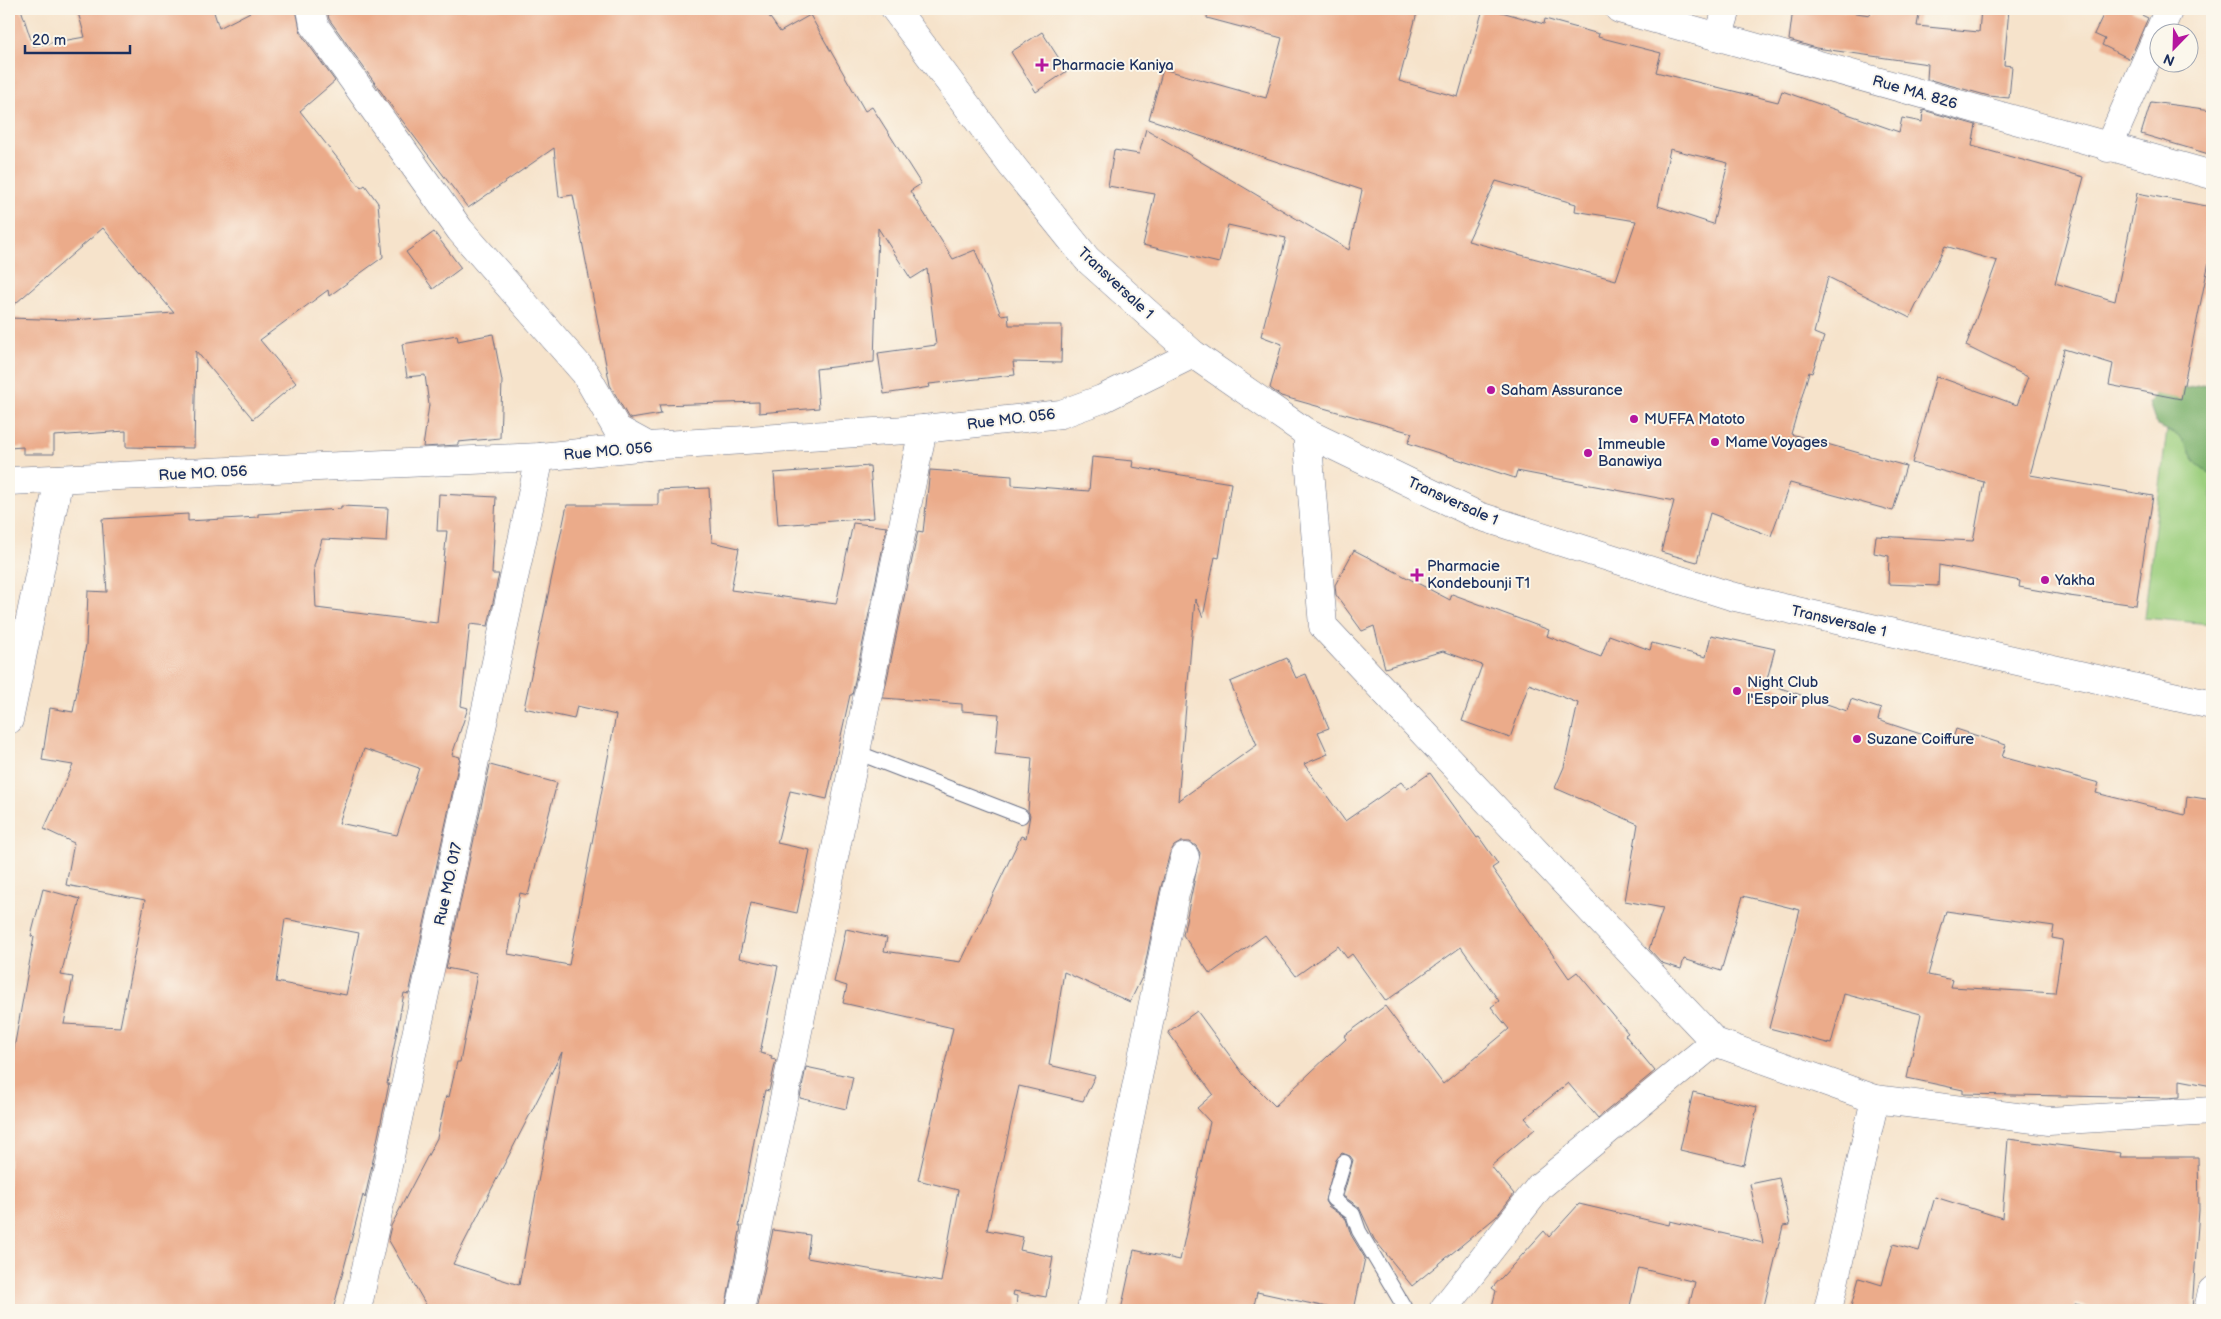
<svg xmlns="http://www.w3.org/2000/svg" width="2221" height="1319" font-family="'Balsamiq Sans',sans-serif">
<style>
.green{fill:#9dcf7f;stroke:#5c7f6e}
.forest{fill:#7eb26e;stroke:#4c7066}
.building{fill:#ebab8a;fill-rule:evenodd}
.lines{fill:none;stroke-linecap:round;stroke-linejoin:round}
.service-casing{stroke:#686e84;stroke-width:16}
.minor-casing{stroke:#686e84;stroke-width:29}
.tertiary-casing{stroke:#686e84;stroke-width:29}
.secondary-casing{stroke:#686e84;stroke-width:29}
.service{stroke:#fff;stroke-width:14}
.minor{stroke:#fff;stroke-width:28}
.tertiary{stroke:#fff;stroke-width:28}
.secondary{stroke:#fff;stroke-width:28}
.poi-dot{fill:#b5179e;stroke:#fbf7ec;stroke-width:2}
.labels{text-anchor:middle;stroke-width:4;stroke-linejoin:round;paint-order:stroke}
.poi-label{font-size:15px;fill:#1b2f5e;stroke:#fbf7ec;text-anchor:start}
.street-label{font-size:15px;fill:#1b2f5e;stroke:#fbf7ec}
</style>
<rect width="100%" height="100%" fill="#fbf7ec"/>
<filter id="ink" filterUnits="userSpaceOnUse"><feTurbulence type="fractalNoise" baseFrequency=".02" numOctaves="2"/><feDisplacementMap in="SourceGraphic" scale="10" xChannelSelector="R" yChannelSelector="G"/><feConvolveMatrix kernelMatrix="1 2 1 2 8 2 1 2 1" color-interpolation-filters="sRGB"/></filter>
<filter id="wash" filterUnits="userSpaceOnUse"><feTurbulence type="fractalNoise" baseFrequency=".0096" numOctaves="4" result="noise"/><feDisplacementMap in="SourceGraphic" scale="20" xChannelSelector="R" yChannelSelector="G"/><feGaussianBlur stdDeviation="1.12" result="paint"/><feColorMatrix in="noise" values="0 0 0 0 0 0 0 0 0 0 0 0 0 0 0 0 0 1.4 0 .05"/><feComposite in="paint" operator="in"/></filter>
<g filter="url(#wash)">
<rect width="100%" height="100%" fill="#f6e3cb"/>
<polygon class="green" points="2168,421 2212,422 2212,624 2144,618"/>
<path class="forest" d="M2212 383V474C2196 470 2190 450 2181 439 2176 433 2164 429 2157 426L2149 403 2160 389 2188 388Z"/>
<g id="blocks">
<g class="building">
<polygon points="9,9 21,9 33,46 85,37 77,9 213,9 219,28 256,9 296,9 301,34 335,81 300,111 361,188 365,185 378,203 383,257 329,296 328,290 260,340 296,383 253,419 196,351 194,448 126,447 126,431 54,436 54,454 23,454 23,447 9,448 9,318 72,320 174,313 103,228 9,309"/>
<polygon points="336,9 764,9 780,32 810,15 865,111 872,107 921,184 910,191 953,259 975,250 1001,315 1008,314 1009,325 1062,325 1061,363 1013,362 1015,375 929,384 930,387 884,394 878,353 936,345 927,269 911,279 878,228 874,362 816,369 819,408 759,413 759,402 659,405 661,414 631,419 628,417 610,385 573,195 559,197 554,148 468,208 392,107 329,19 328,15"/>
<path d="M1208 9H1418L1399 81 1458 97 1483 9H1491L1544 24 1545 19 1599 34 1598 37 1661 53 1656 72 1778 102 1782 91 1899 132 1902 118 1922 122 1923 110 1976 125 1972 146 2084 177 2055 283 2115 301 2137 193 2212 207V247L2181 399 2109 385 2113 364 2064 349 2030 475 2153 496 2136 605 2069 596 2019 587 2020 581 1939 565 1938 586 1888 584 1889 556 1874 553 1876 536 1973 541 1984 482 1912 463 1936 376 2017 405 2028 377 1966 346 1997 261 1945 246 1910 318 1828 277 1814 333 1824 337 1812 373 1809 372 1791 434 1906 466 1893 511 1790 483 1771 536 1710 513 1697 562 1661 552 1674 501 1517 471 1515 478 1408 443 1412 433 1281 396 1270 388 1282 344 1261 336 1286 238 1228 225 1219 263 1143 245 1155 194 1108 186 1114 150 1139 154 1146 129 1349 250 1362 190 1149 119 1163 69 1266 98 1282 38 1207 18ZM1670 149 1728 163 1713 224 1658 206ZM1496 181 1576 204 1575 211 1636 221 1616 280 1468 241Z"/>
<polygon points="1793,9 1828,9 1870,15 1871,9 1920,9 1917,26 1979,32 1981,9 2009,9 2004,65 2012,66 2009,98 1989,96 1927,79 1928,64 1816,48 1789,40"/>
<polygon points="2106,9 2129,9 2148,18 2130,59 2102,45 2105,39 2094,34"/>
<polygon points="1042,32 1067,71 1036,92 1011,52"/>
<polygon points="2151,102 2212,110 2212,155 2141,134"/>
<polygon points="434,232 461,268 433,289 406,252"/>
<polygon points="493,334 502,381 500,438 458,442 458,445 423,447 429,405 425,375 407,377 402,344 457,335 458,341"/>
<polygon points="1092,457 1133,461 1132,467 1231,483 1219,558 1215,557 1203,617 1195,599 1178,801 1257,745 1230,682 1287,658 1296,678 1306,674 1329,728 1318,732 1328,754 1304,764 1345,821 1401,782 1407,789 1430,773 1477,838 1479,837 1498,864 1492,868 1569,978 1577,972 1628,1033 1625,1035 1655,1071 1598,1118 1568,1083 1525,1118 1535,1129 1491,1166 1514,1194 1496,1217 1412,1286 1374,1239 1359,1207 1343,1196 1353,1160 1350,1156 1342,1153 1336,1160 1325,1201 1328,1206 1346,1219 1351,1235 1365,1258 1354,1310 1340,1310 1257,1292 1253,1310 1121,1310 1134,1250 1180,1260 1210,1122 1197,1108 1213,1094 1168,1032 1197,1011 1244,1075 1275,1106 1346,1039 1344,1036 1385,1006 1443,1084 1509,1029 1491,1007 1499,1001 1461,947 1386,1001 1352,954 1347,958 1338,946 1296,976 1265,935 1210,974 1183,935 1200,853 1196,846 1190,842 1181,842 1174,846 1170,853 1160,891 1143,975 1130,1002 1064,972 1049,1065 1095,1076 1083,1101 1019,1086 987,1230 1023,1237 1020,1250 1053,1257 1046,1297 1014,1291 1013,1295 1017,1296 1016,1310 756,1310 773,1230 810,1235 807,1258 941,1282 958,1190 918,1180 953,1028 843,1003 847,986 834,982 846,929 887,938 884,951 961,962 1021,836 1026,838 1030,815 1028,811 1032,758 995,754 999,714 962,711 962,704 883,698 918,531 923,532 930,470 1012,476 1012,485 1089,491"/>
<polygon points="870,466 874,518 778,525 774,473"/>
<path d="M709 488 712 542 739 548 731 590 836 604 853 523 887 527 852 695H850L827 799 790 791 777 843 810 850 797 913 751 903 739 958 778 966 760 1053 772 1056 771 1059 776 1060 769 1091 765 1090 756 1130 739 1226H741L725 1310H429L388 1239 391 1226 437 1138 446 1096 449 1097 457 1062H460L477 974 446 968 490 765 557 783 528 895 520 893 508 954 569 965 616 715 577 706 574 719 524 708 567 505H658V490ZM562 1052 519 1285 453 1264Z"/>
<path d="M439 494 496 497 492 574H499L488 626 470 624 461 706 468 708 452 755 460 757 409 994 404 993 387 1084H389L365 1198 363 1195 333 1310H36L9 1304V1053L13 1054 34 937 31 936 43 889 80 899 61 975 73 977 64 1024 120 1027 145 900 66 885 74 843 44 829 73 765 42 760 50 708 73 712 86 645 88 591 107 592 102 519 188 514V521L258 517V514L341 509V506L388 508 386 542 322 539 314 566 316 608 437 623 447 531H437ZM364 749 419 768 397 835 339 823ZM285 919 359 933 346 995 276 982Z"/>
<path d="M1354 550 1450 600 1452 594 1549 630 1547 636 1601 657 1609 635 1650 650 1652 643 1706 657 1711 635 1775 649 1766 683 1847 711 1851 699 1881 709 1878 720 1951 744 1956 729 2006 745 2002 757 2099 783 2096 793 2185 815 2187 796 2212 800V1086L2180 1080V1097L2167 1098 1963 1094V1090L1907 1078 1921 1014 1844 994 1831 1044 1769 1028 1800 910 1743 896 1721 971 1684 959 1681 969 1662 963 1649 949 1663 908 1625 901 1638 824 1555 788 1564 767 1578 703 1529 684 1510 738 1462 721 1482 665 1443 651 1385 668 1374 626 1362 631 1336 595 1335 585ZM1946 911 2054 926 2052 938 2063 940 2055 993 1951 987 1953 980 1928 975Z"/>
<polygon points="806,1067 853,1077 846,1109 800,1098"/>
<polygon points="1693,1092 1757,1107 1744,1165 1680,1150"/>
<polygon points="2008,1139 2121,1153 2120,1157 2198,1157 2199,1210 2192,1310 2103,1310 2075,1304 2074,1310 1850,1310 1859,1278 1882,1285 1893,1244 1919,1251 1935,1197 2002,1218"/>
<polygon points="1779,1178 1790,1225 1783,1226 1763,1310 1688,1310 1695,1282 1639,1268 1629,1310 1491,1310 1496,1291 1492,1288 1544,1231 1549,1237 1579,1204 1669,1225 1670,1221 1763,1243 1750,1184"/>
</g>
</g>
</g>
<g filter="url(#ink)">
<use href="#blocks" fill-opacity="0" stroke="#686e84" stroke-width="1"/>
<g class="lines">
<defs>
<g id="service">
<polyline points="856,752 1021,816"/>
<polyline points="1344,1162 1333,1199 1353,1214 1359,1231 1406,1310"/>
</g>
<g id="minor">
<polyline points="311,9 314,25 460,230 585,373 617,429 648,446"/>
<polyline points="1619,9 2212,175"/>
<polyline points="2159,32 2169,9"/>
<polyline points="1719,35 1727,9"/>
<polyline points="2108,148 2158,34"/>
<polyline points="1307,433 1323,626 1715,1042 1875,1099 2049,1121 2212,1111"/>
<polyline points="9,720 59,479"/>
<polyline points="357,1310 540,457"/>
<polyline points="740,1310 923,429"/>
<polyline points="1091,1310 1175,894 1185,857"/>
<polyline points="1443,1310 1540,1186 1715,1042"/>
<polyline points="1828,1310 1875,1099"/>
<polyline points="2208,1310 2212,1291"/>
</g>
<polyline id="tertiary" points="9,481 540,457 648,446 923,429 1061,414 1102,399 1193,354"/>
<polyline id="secondary" points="895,9 1013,167 1087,259 1193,354 1307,433 1479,516 1731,596 2212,705"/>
</defs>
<use href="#service" class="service-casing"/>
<use href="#minor" class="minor-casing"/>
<use href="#tertiary" class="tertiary-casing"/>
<use href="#secondary" class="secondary-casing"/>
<use href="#service" class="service"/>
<use href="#minor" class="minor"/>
<use href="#tertiary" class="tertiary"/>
<use href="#secondary" class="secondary"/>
</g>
</g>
<g class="poi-dot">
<path d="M1039.5 57.5h5v5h5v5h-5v5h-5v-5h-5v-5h5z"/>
<circle cx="1491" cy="390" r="5"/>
<circle cx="1634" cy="419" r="5"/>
<circle cx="1715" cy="442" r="5"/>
<circle cx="1588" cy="453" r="5"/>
<path d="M1414.5 567.5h5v5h5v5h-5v5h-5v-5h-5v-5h5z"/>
<circle cx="2045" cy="580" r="5"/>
<circle cx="1737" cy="691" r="5"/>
<circle cx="1857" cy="739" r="5"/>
</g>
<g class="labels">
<g class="poi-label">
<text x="1052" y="70">Pharmacie Kaniya</text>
<text x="1501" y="395">Saham Assurance</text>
<text x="1644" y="424">MUFFA Matoto</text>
<text x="1725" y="447">Mame Voyages</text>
<text x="1598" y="449">Immeuble<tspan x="1598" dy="17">Banawiya</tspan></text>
<text x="1427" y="571">Pharmacie<tspan x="1427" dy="17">Kondebounji T1</tspan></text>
<text x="2055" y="585">Yakha</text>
<text x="1747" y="687">Night Club<tspan x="1747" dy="17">l'Espoir plus</tspan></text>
<text x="1867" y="744">Suzane Coiffure</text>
</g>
<g class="street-label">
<text transform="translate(1915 92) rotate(16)" y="5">Rue MA. 826</text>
<text transform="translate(1116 283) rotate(43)" y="5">Transversale 1</text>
<text transform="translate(1011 419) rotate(-7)" y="5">Rue MO. 056</text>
<text transform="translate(608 451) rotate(-5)" y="5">Rue MO. 056</text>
<text transform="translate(203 473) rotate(-3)" y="5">Rue MO. 056</text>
<text transform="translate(1453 501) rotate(24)" y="5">Transversale 1</text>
<text transform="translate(1839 621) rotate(13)" y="5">Transversale 1</text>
<text transform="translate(448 884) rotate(-78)" y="5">Rue MO. 017</text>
</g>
</g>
<rect width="2221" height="1319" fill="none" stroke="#fbf7ec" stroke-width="30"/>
<g transform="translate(2174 48) rotate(203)"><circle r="24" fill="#fbf7ec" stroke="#a1a7b3"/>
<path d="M0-4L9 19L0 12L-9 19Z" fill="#b5179e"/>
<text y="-8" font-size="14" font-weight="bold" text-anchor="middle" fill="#1b2f5e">N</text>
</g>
<path d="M25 45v8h105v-8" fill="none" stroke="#1b2f5e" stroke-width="2.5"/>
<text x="32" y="45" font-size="15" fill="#1b2f5e" stroke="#fbf7ec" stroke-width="4" paint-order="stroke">20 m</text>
</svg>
